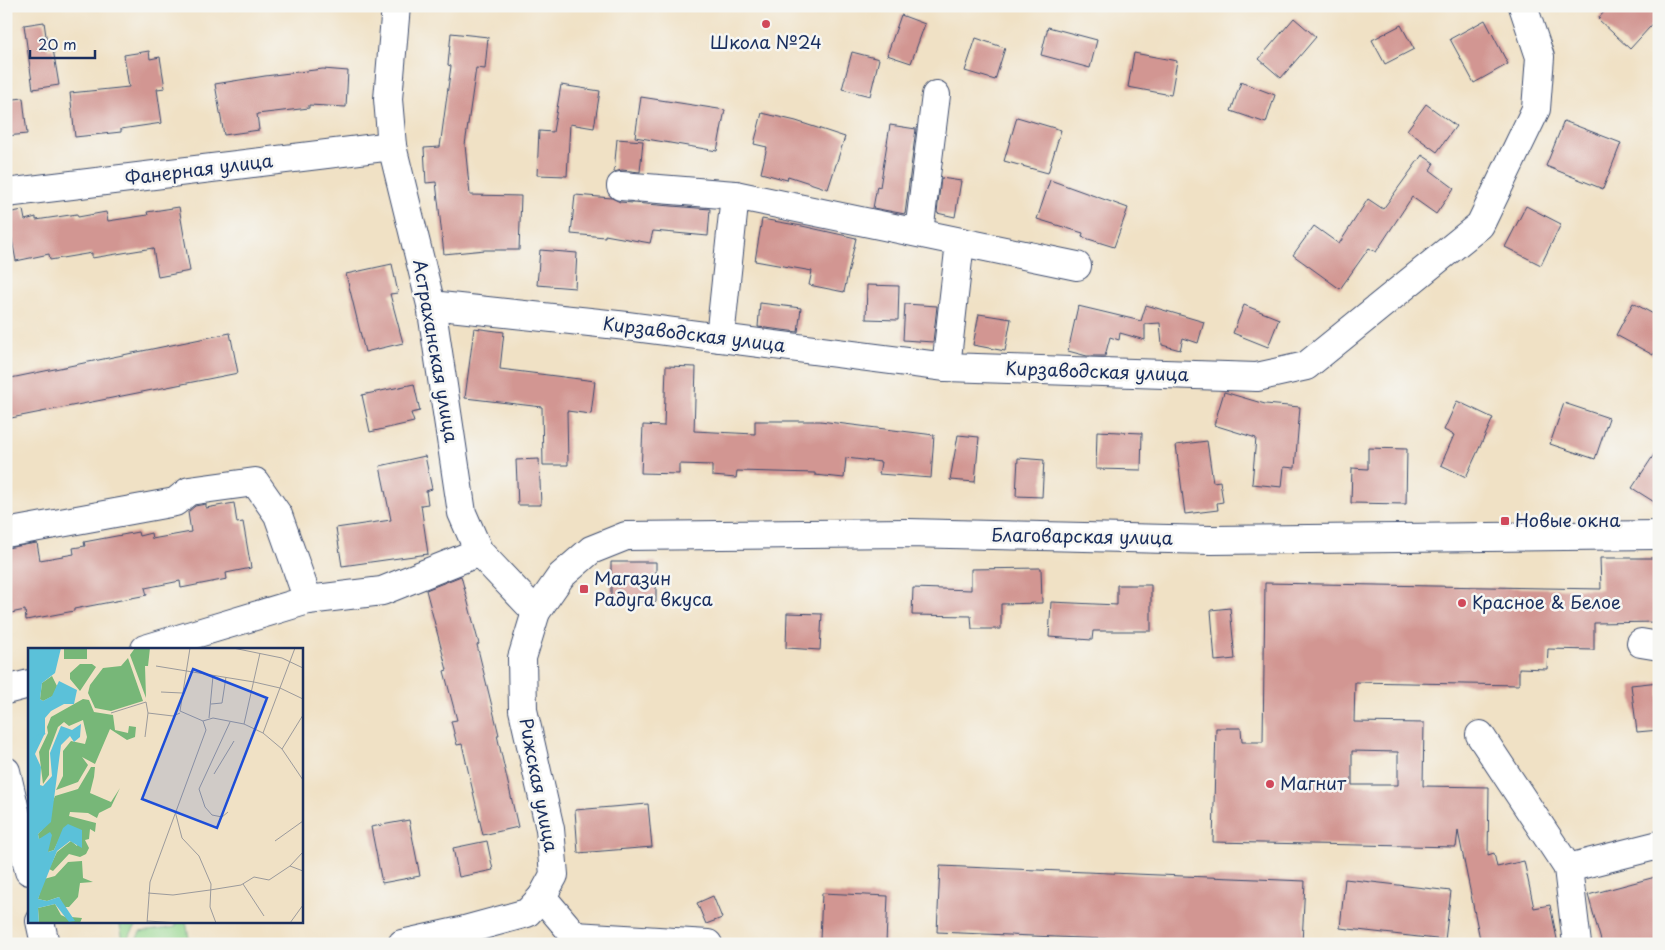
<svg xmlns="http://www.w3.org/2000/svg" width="1665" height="950" font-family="'Playpen Sans',sans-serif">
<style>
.green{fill:#94d68d;stroke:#588276}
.building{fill:#d29692;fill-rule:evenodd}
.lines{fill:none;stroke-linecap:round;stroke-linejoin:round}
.minor-casing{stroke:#3b4a6d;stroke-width:30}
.minor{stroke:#fff;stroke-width:28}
.poi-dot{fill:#d1495b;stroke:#f6f6f2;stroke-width:2}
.labels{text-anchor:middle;stroke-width:5;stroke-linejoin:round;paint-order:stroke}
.poi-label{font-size:18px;fill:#1b2f5e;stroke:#f6f6f2;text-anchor:start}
.street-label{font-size:18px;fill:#1b2f5e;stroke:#f6f6f2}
.inset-river{fill:none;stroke:#5bc1d9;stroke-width:2.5}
.inset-road{fill:none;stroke:#9b9a9c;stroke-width:1}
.view{fill:#1d4ed8;fill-opacity:0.15;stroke:#1d4ed8;stroke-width:2.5}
.inset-edge{fill:none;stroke:#1b2f5e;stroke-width:2.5}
</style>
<rect width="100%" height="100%" fill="#f6f6f2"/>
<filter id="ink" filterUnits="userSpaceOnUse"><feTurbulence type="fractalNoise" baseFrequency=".02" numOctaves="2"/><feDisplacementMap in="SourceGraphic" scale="10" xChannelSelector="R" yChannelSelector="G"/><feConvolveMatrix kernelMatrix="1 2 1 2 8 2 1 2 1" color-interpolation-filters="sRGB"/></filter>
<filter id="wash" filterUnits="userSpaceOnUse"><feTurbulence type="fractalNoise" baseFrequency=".0096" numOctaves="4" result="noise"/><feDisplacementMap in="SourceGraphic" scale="20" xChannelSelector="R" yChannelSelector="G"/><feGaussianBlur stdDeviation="1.12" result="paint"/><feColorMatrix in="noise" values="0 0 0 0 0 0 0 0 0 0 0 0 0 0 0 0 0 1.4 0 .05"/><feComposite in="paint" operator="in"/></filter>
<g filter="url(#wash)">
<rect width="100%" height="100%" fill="#f0e1c5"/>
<g class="green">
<polygon points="119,921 136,921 137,924 124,944"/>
<polygon points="176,921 186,921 190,944 134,944 140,932 176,927"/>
</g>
<g id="blocks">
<g class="building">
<polygon points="1609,6 1652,6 1659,13 1659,17 1630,49 1598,19"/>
<polygon points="901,15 925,24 911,63 887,55"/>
<polygon points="1294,18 1316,37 1281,78 1259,59"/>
<polygon points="1485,20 1508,64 1474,83 1450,39"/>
<polygon points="44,22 48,50 53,49 59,85 33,89 24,25"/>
<polygon points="1401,25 1414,49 1385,64 1372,40"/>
<polygon points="1048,27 1097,40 1090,68 1041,55"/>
<polygon points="451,33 488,37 485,69 476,68 465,145 470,195 521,196 519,250 485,250 444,254 436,182 426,183 424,148 440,147 451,66 448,65"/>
<polygon points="976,38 1005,48 995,80 965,71"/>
<polygon points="149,51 150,59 160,57 165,88 157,89 162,123 121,129 121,132 75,137 70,93 129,87 124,55"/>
<polygon points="852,52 879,59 870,96 842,89"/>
<polygon points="1134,53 1177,61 1171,95 1128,87"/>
<polygon points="323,69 348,71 346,107 309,105 309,108 257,114 259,130 224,135 215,84 265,76"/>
<polygon points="1241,82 1275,95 1266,123 1231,111"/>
<polygon points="561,85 600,91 594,128 570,124 567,176 537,175 539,131 553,132"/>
<polygon points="641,97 725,110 717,151 635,137"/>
<polygon points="23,98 27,134 6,136 6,100"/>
<polygon points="1426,104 1456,126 1437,152 1407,130"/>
<polygon points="762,113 796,121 845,137 828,189 788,176 787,180 761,173 767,147 754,144"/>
<polygon points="1017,117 1061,130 1048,173 1004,161"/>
<polygon points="1564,121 1621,143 1603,189 1546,166"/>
<polygon points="890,125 916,129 905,214 873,208 877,186 880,187"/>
<polygon points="617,139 643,141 640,172 622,170 614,172"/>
<polygon points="1422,155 1434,163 1430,170 1454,188 1436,214 1412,197 1376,252 1369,248 1340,289 1293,255 1314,226 1339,244 1368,199 1383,209"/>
<polygon points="941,178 961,181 955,217 937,213"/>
<polygon points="1050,180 1128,208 1114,247 1082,237 1083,233 1037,219"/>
<polygon points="575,195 612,198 620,202 710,209 708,236 653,231 650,243 605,235 605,237 571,234"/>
<polygon points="1526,206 1561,224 1541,265 1505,247"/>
<polygon points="179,207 190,271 158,277 153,248 92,258 92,253 50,260 49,254 16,261 7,213 23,210 25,220 36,217 36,220 77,214 78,217 106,212 108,221 148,215 147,212"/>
<polygon points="762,219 802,226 856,238 844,292 809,285 812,271 755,261"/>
<polygon points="540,250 577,253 575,288 537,285"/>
<polygon points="392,264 398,293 390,294 403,343 365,352 346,274"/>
<polygon points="867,285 899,286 898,320 866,319"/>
<polygon points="760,303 801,308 798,332 758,327"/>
<polygon points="1633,303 1659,317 1659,345 1653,355 1616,335"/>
<polygon points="905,304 937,306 933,342 903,340"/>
<polygon points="1146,305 1204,322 1198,343 1183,338 1180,350 1162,345 1160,323 1145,324 1145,340 1120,333 1119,340 1110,337 1105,356 1087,356 1068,351 1078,306 1141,321"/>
<polygon points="1244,305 1279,319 1268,347 1233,333"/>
<polygon points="979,314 1011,319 1005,351 973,345"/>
<polygon points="474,328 504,332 500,369 595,381 591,414 567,411 568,465 543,465 542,407 465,398"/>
<polygon points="230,333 238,373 6,419 6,379"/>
<polygon points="666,366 696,367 694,431 755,434 755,421 820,421 934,435 931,478 879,474 881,462 846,458 844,478 815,475 815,473 737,471 736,478 712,476 712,465 679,464 679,474 641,473 643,425 664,426"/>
<polygon points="414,384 420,411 411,413 414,422 370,432 362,395"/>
<polygon points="1224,392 1265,404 1300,407 1295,468 1284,467 1282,487 1252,484 1256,438 1214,425"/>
<polygon points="1457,401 1493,418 1466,477 1441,465 1454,435 1444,430"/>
<polygon points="1564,403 1609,418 1595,459 1550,444"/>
<polygon points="1097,431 1142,433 1141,470 1096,469"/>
<polygon points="958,435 979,437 975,482 950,480"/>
<polygon points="1207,441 1213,482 1220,481 1223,502 1217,503 1218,510 1185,514 1176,445"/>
<polygon points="1659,447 1659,505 1632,488"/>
<polygon points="1368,448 1407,449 1406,504 1351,503 1352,468 1368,469"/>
<polygon points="425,456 432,489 426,491 428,504 421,505 428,554 342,566 336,528 391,520 380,466"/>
<polygon points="1018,458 1044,460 1042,497 1016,496"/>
<polygon points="539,459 541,505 518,505 516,460"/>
<polygon points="234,503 237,523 243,522 251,568 226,573 227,579 181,588 180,581 145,588 147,595 74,609 74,611 26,620 25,610 6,614 6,548 37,543 40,560 74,554 73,548 85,546 84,542 138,532 139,536 151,533 152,539 191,532 188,512 195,506 206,504 206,508"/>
<path d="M1600 558H1659V622L1594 623V650L1548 649 1547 669 1519 668V685L1355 682 1354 722 1424 723 1423 786 1489 787 1488 855 1494 853 1497 867 1524 861 1534 908 1550 905 1558 944H1481L1458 831 1456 847 1213 842 1216 728H1241L1242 742H1263L1265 583 1601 589ZM1352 751 1398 752V785H1352Z"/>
<polygon points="611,562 656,562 656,602 611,601"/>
<polygon points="1041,568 1042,603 1001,604 1001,629 972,629 971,616 912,615 913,588 971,590 971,569"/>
<polygon points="461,576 479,644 477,645 499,735 497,735 518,827 483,835 462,744 457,745 451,721 457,720 444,671 447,670 426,590"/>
<polygon points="1117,585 1151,585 1151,631 1093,631 1092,640 1049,637 1051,602 1117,605"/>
<polygon points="1230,608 1235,659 1215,661 1211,610"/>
<polygon points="787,613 822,614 820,650 786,648"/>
<polygon points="1659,682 1659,730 1637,732 1631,685"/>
<polygon points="648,804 652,847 578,853 575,810"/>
<polygon points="409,820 420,876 382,883 371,827"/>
<polygon points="487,841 493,870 459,877 453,848"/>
<polygon points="940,866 1305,881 1302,944 1224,944 937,932"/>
<polygon points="1659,876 1659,944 1602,944 1588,895"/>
<polygon points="1345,879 1451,891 1445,940 1340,928"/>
<polygon points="822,893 888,896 886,943 820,940"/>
<polygon points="713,896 722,918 706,924 697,903"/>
</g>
</g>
</g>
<g filter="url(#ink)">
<use href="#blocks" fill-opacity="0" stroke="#3b4a6d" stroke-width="1"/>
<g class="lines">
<defs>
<g id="minor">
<polyline points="396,6 388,99 392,146 431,305 462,513 479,552 536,612"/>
<polyline points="621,186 735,195 1077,266"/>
<polyline points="6,193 392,146"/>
<polyline points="919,232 936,95"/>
<polyline points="431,305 627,326 946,367 1257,377 1306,366 1480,225 1536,109 1540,57 1523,6"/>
<polyline points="720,338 735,195"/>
<polyline points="946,367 960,242"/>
<polyline points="6,533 175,502 189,491 255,482 278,515 308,600"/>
<polyline points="1641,643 1659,646"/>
<polyline points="145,649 308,600 382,591 479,552"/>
<polyline points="6,690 29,684"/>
<polyline points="1480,735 1568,868 1659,845"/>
<polyline points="6,771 29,871"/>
<polyline points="1568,868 1577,944"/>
<polyline points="542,897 575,936 584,944"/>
<polyline points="40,921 45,944"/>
<polyline points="575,936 708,944"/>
<polyline points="402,944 461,931 527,913 542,897 554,875 550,829 523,710 522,658 536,612 561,576 591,550 626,536 908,533 1211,540 1659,535"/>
</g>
</defs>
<use href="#minor" class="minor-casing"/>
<use href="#minor" class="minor"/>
</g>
</g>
<g class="poi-dot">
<circle cx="766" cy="24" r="5"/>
<rect x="1500" y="516" width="10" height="10" rx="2.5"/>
<rect x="579" y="584" width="10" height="10" rx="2.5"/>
<circle cx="1462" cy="603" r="5"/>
<circle cx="1270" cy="784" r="5"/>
</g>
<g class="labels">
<g class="poi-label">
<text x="766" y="49" text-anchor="middle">Школа №24</text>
<text x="1515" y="527">Новые окна</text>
<text x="594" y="585">Магазин<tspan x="594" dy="21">Радуга вкуса</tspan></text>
<text x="1472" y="609">Красное &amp; Белое</text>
<text x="1280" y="790">Магнит</text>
</g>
<g class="street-label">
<text transform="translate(199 170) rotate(-7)" y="6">Фанерная улица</text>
<text transform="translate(694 335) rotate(7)" y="6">Кирзаводская улица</text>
<text transform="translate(435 351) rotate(80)" y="6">Астраханская улица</text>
<text transform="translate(1097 372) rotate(2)" y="6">Кирзаводская улица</text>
<text transform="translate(1082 537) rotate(1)" y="6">Благоварская улица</text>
<text transform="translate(538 785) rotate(79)" y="6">Рижская улица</text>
</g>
</g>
<g transform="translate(28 648)">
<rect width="275" height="275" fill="#f0e1c5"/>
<path d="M36 0H59V11H36ZM107 0H122L120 18H117L118 50 102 7ZM100 10 115 53 83 63 67 60 60 45 62 37 75 20 93 18ZM52 16H64L68 19 52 43 42 31V25ZM24 28 29 38 25 48 15 53 12 51 14 35ZM55 51 61 52 66 64 85 67 87 82 100 85 101 78 108 79 107 89 99 92 82 81 67 116 54 109 60 117 50 134 28 142 35 128V103L43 93 57 96 59 89 55 72 41 78 36 74 30 79 21 103V127L15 136 11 104 20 85 19 79 23 69ZM63 119H67L66 129 62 145 83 154 92 140 83 159 71 165 69 170 60 165 42 164 41 168 68 175 67 184 62 181 61 191 57 192 61 200 58 206 52 209 41 206 25 223 21 221 29 204 43 193 49 198 54 182 34 185 26 202 20 204 18 189 11 191 10 186 14 182 27 148 50 141ZM54 213 55 230 65 234 52 235 50 249 41 259H36L31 249 19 253 10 251 16 231 27 228 40 214ZM27 256 33 267 46 273 43 269 54 270 52 275H11L10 260Z" fill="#77b778"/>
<path d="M0 0H33L27 25 14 35 12 51 15 53 24 48 31 33 49 42 46 56H36L23 63 17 70V85L7 106 13 119 12 137 15 138 24 128 22 105 33 78 44 82 53 76 52 89 46 94 42 88 33 97 23 174 10 186 11 191 22 184 24 187 20 204 26 202 35 180 40 176 54 182V200L42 193 29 203 10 251 19 253 31 249 47 273 41 274 27 256 10 260 11 275H0Z" fill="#5bc1d9"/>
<path class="inset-river" d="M0 94 17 85"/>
<path class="inset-road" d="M162 0 152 63 175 73M205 0 254 10 275 20M128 18 226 34 252 40 275 51M133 44 154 45M183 56 194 55 198 29M83 65 118 54 120 65 145 68 152 65M181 70 185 28M175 73 185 70 216 76 235 85 254 101 275 132M216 76 232 5M235 85 267 0M117 89 120 65M254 101 275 67M186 126 206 93M147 163 154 190 171 208 183 236 182 259 188 275M200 164 194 169 184 167 177 159 171 141 202 74M247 193 275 173M262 218 275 204M215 236 236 268M120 245 145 247 182 242 213 237 226 229 241 232 262 218 275 223M119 273 153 275M119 275 122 234 178 82 175 73M262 275 275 257"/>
<path class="view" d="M165 21 239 50 189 180 114 151Z"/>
<rect width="275" height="275" class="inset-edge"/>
</g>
<rect width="1665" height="950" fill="none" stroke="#f6f6f2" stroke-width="25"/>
<path d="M30 50v8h65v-8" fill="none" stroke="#1b2f5e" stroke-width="2.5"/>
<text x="38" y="50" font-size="15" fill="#1b2f5e" stroke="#f6f6f2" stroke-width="4" paint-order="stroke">20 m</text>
</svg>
